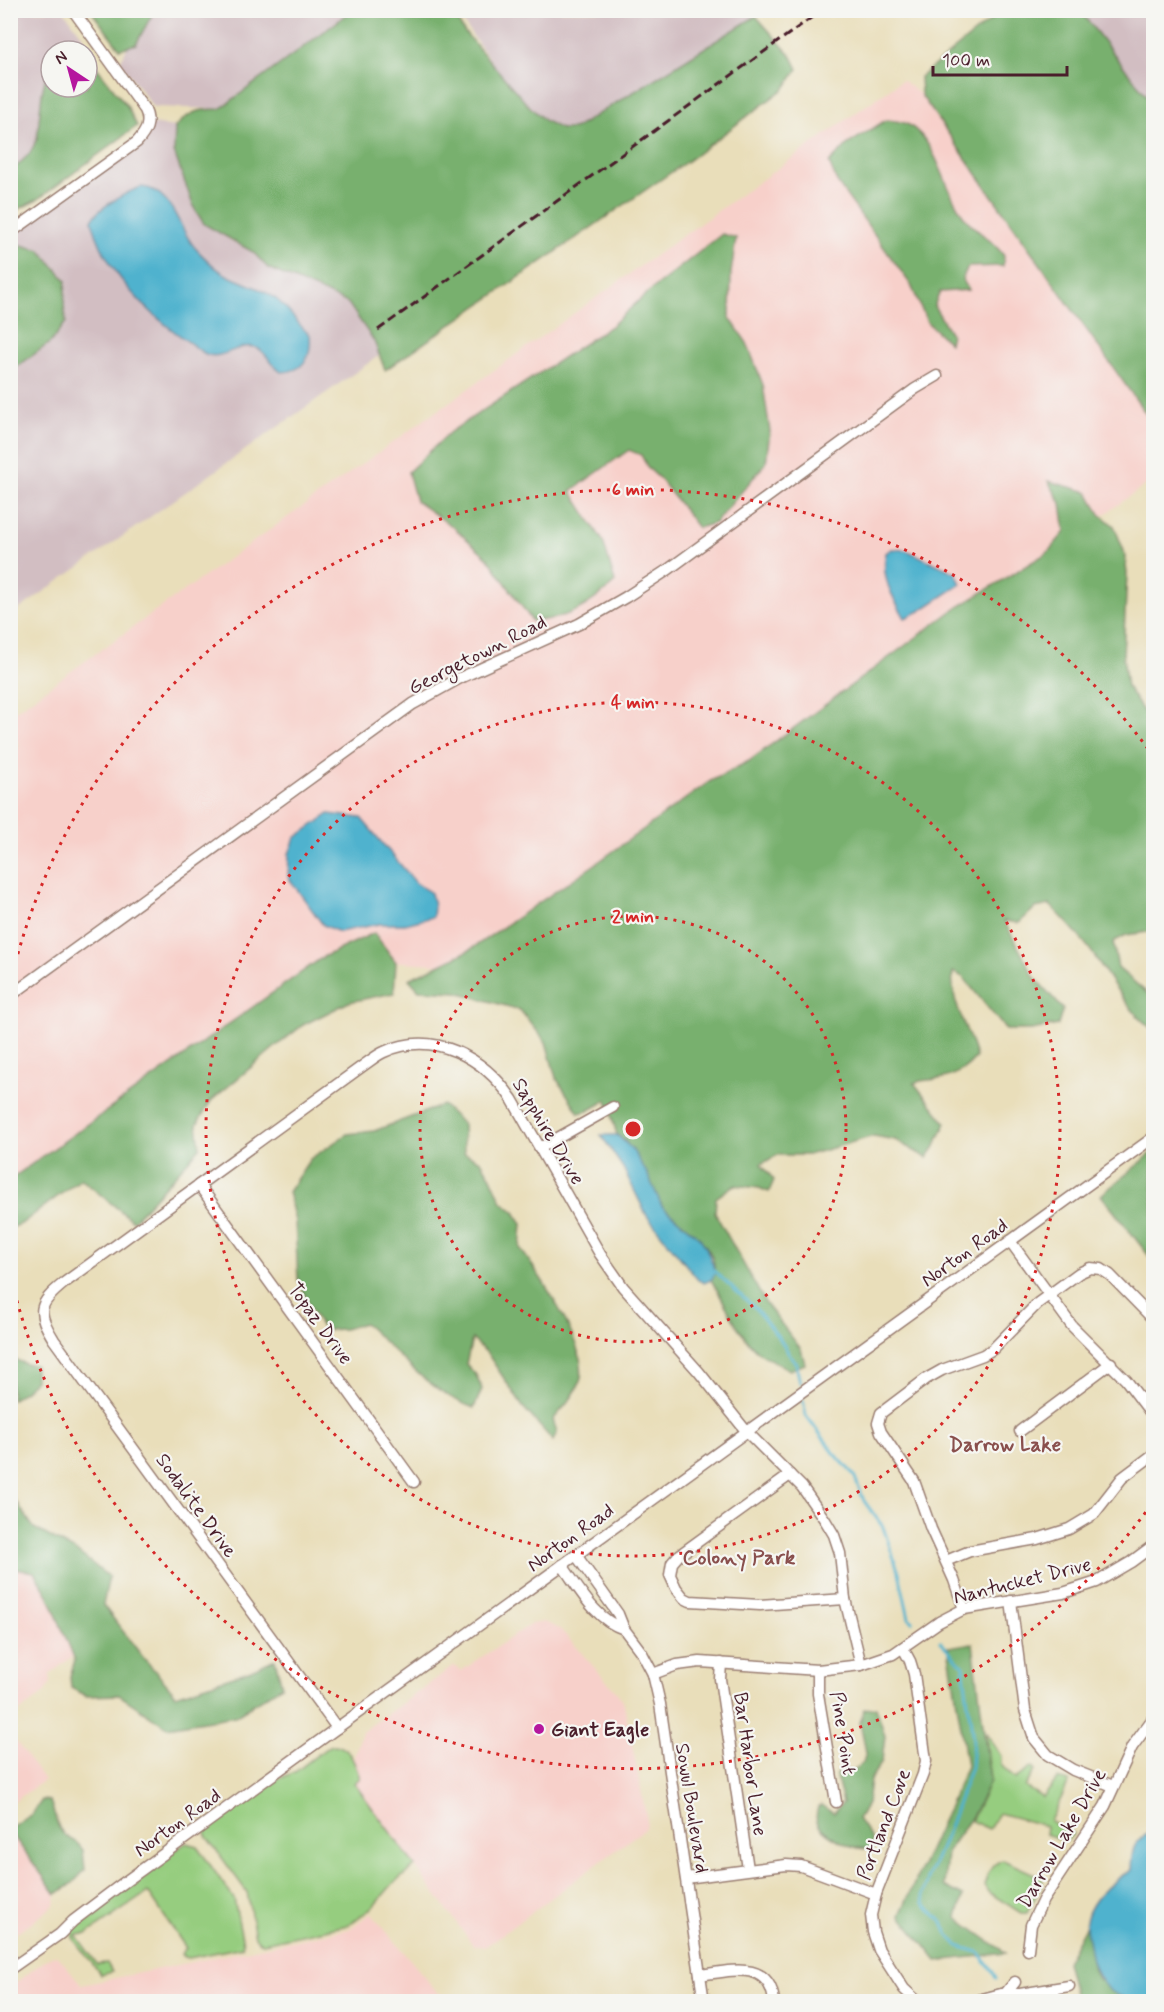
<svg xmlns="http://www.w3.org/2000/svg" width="1164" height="2012" font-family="Mynerve,sans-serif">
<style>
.built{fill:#f7d0ca}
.industrial{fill:#d2bec2}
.green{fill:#96cd7f;stroke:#707655;stroke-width:1.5}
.forest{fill:#78b06e;stroke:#61684c;stroke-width:1.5}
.water{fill:#4fb2ce;stroke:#4c687c;stroke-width:1.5}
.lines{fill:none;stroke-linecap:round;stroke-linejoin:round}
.stream{stroke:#4fb2ce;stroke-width:3}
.minor-casing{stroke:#9a7e72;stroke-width:13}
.minor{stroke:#fff;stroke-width:10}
.rail{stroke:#4a1f2b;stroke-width:3;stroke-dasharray:9 4.5;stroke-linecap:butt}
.ring{fill:none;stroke:#d62828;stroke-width:3;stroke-dasharray:3 6}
.poi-dot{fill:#b5179e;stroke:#f6f6f2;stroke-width:2}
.labels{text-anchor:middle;stroke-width:4.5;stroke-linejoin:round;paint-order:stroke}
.street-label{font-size:20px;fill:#4a1f2b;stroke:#f6f6f2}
.poi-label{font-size:20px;font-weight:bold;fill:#4a1f2b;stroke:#f6f6f2;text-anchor:start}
.neighbourhood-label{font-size:21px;font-weight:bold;fill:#894f4d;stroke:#f6f6f2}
.centre{fill:#d62828;stroke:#f6f6f2;stroke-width:3}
.ring-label{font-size:18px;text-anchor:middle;font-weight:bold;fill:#d62828;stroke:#f6f6f2;stroke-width:4.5;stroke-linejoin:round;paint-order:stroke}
</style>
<rect width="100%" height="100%" fill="#f6f6f2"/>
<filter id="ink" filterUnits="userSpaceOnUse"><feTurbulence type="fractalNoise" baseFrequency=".0167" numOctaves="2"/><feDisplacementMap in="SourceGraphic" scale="12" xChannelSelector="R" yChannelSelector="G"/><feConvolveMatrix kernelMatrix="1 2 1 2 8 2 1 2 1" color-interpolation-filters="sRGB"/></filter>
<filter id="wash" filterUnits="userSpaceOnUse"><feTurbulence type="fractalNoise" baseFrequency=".008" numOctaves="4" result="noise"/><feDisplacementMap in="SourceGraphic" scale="24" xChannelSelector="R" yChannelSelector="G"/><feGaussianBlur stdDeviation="1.35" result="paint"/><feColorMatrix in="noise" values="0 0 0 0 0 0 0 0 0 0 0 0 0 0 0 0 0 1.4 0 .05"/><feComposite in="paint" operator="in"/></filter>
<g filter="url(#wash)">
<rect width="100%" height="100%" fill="#e9deba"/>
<g class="built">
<polygon points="902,80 921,95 1153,418 1153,480 465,966 323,957 11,1179 10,754 20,746 11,732 11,714"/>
<polygon points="11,1568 34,1571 48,1595 73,1656 50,1674 51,1683 43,1694 11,1718"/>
<polygon points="544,1622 560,1629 618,1694 624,1704 647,1820 646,1828 485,1947 473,1945 354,1783 360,1777 353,1761 362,1732 454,1666 461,1671 531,1624"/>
<polygon points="10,1733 44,1780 11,1804 10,1804"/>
<polygon points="11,1833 56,1894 54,1905 38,1918 11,1936"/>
<polygon points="371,1913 438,1993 459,1998 462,2001 11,2001 11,1986 51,1956 57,1955 82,1985 349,1929"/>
</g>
<g class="industrial">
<polygon points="11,11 64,11 84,38 57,51 51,51 42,93 37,139 30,153 11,172"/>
<polygon points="145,11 353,11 220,109 153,107 120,62"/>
<polygon points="455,11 764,11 555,150"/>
<polygon points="1079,11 1153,11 1153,114"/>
<polygon points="148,123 175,127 174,152 183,178 228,239 253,252 268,268 348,303 374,341 380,355 11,615 10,233 137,142"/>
</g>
<g class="green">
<polygon points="986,1732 1001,1756 1001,1765 1015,1779 1032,1767 1035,1770 1025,1787 1043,1798 1057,1779 1069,1782 1050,1821 1073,1834 1067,1841 1045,1834 1046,1826 999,1813 989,1829 971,1821 990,1781"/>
<path d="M335 1745C351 1747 355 1765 360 1778L354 1783 415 1866 391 1886 372 1908 348 1925 263 1943 258 1941 255 1937 247 1892 206 1836V1830L212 1823 276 1780 295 1772 329 1746Z"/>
<path d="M186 1843 197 1846 234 1899 243 1943 242 1947 189 1958 184 1957 181 1954 186 1948 148 1892 87 1934 76 1935 97 1964 107 1963 112 1972 101 1975 74 1940C73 1937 71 1935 72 1932 76 1916 168 1856 186 1843Z"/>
<path d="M1003 1860 1041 1877 1043 1882 1027 1913H1021L988 1892 984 1885C988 1874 991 1863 1003 1860Z"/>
</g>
<g class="forest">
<path d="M353 10 452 11 463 30 526 103 545 121 561 129H574L756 16 792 57 798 69 785 88 689 160 385 370 374 341 348 303 268 268 253 252 204 224 194 208 174 152 175 127C191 111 198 109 220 109Z"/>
<polygon points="1003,10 1080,11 1153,104 1153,424 921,95 920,77"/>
<polygon points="91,11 154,11 136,44 120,49"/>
<polygon points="51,55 51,87 87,87 87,55 127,106 137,126 37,200 11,213 11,172 30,153 37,139 42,93"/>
<path d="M886 120C893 121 903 121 909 125 940 144 944 194 967 220 979 234 994 241 1004 256L1003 266 968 267 962 279 969 290 940 292 934 306 951 334 949 343 927 322 911 285 838 184 829 163 848 144Z"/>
<path d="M722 234 736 238 731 273 730 318 747 343 763 385 770 431 766 463 715 523 698 528 661 480 648 468 641 455 629 450 571 491 603 541 615 582C590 606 567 620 532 621L488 558 453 527 416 501 408 472 450 432 611 326 646 294Z"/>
<polygon points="21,245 40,250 66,280 64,305 66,322 51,342 11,371 11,247"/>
<path d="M1048 481 1088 492 1100 514 1114 526 1124 551 1127 573 1123 656 1127 687 1153 726 1154 931 1126 935 1113 942 1118 968 1153 998V1030C1127 1009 1114 985 1096 958 1083 939 1066 921 1050 905L1035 908 1019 923 1004 921 1035 978 1063 1009 1058 1025 1031 1030H1006L963 977 953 972C949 1001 969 1029 976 1057 967 1068 958 1075 944 1078 932 1081 926 1078 914 1083L946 1123 934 1148 927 1158 895 1140 874 1136 808 1155H777L761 1164 774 1180 769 1192 759 1188 734 1185 716 1198 715 1213 766 1304 801 1349 805 1364 790 1370C779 1364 766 1358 757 1351 737 1333 726 1303 711 1280 727 1250 680 1224 663 1207 658 1201 655 1193 651 1186 642 1171 634 1156 625 1141L617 1135 607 1100 588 1111 579 1113 556 1078 546 1042 520 1010 457 992 419 990 409 979 468 951 594 865 709 782 749 761 953 610 1047 553 1065 532 1061 503Z"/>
<polygon points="374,933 396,962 394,993 349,1002 303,1025 274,1048 211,1101 197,1124 200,1148 133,1221 81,1179 21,1224 11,1228 11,1179 323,957"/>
<path d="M443 1105 463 1124 464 1153 481 1161 491 1177 502 1202 515 1212 522 1224 520 1248C539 1274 587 1345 581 1377 578 1393 563 1408 553 1420L557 1432 553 1441 523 1407 487 1353 472 1339 466 1364 476 1375 482 1389 474 1408C430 1393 398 1353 364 1323L344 1329 324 1330 314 1315 298 1280 295 1221 288 1192 310 1159 347 1134 374 1131Z"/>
<polygon points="1153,1152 1153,1261 1101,1195"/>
<polygon points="11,1358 26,1364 35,1365 35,1380 25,1391 11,1400"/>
<polygon points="10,1493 34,1528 79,1553 109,1577 103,1605 142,1656 176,1695 249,1671 275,1659 282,1686 235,1716 167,1727 119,1695 86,1696 71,1688 70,1676 75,1660 48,1595 34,1572 11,1568"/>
<polygon points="973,1643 990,1781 973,1815 947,1852 944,1886 963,1896 957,1918 1006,1953 937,1961 900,1915 967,1766 948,1647"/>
<path d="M876 1707 885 1736 882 1761 870 1780 867 1804 858 1819 872 1839 873 1848C868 1848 863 1849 858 1848 847 1846 820 1832 817 1821 815 1817 817 1812 818 1807L822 1805 834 1813 843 1802 836 1776 841 1770H853L863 1763 866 1752 860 1723 864 1709Z"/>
<polygon points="42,1800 50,1801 59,1828 65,1836 77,1843 83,1850 85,1870 71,1885 56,1894 11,1833 11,1829 33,1813"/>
<polygon points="1086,1925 1094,1970 1098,1979 1139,2001 1076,2001 1066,1962"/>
</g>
<g class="water">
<path d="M142 187C174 190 178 231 197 250 206 259 214 268 225 274 241 283 261 287 275 298 289 309 297 324 310 335 312 356 304 372 281 372 272 366 268 355 259 349 241 339 223 362 206 354 199 351 193 345 187 341 145 311 105 272 92 221 94 210 130 190 142 187Z"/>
<path d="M891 549 906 550 956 573 961 584 920 611 905 618C893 598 880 577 886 553Z"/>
<polygon points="329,814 361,818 416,883 431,893 434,906 433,917 405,924 379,924 339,932 323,925 288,877 289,854 295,838"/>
<polygon points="601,1135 617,1135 632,1149 647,1173 662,1206 700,1238 706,1247 713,1265 715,1274 711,1280 704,1283 698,1280 647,1216 623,1168"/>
<path d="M1153 1830V2001C1112 2002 1094 1985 1089 1944 1087 1936 1084 1925 1087 1917 1093 1896 1113 1881 1131 1870 1132 1846 1133 1843 1153 1830Z"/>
</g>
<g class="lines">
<g class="stream">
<polyline points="714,1271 755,1308 779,1338 796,1364 800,1383"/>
<polyline points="803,1400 806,1415 835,1454 854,1475 864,1501 883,1527 899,1573 909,1618 912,1622"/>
<polyline points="940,1641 963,1666 973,1740 971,1767 947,1833 930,1873 923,1895 924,1903 943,1923 949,1936 958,1946 978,1952 990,1967 996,1978"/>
</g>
</g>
</g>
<g filter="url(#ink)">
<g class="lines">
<defs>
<g id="minor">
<path d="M10 233 137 142C146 132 151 123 145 110L73 10"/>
<polyline points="10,996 413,704 460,678 579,624 626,597 669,569 915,389 937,376"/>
<polyline points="540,1148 613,1107"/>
<polyline points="199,1185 414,1482"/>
<polyline points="1010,1241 1072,1326 1126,1380 1154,1417"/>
<polyline points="1020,1431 1111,1363"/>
<polyline points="790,1475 678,1556 672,1563 670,1575 676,1588 684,1598 690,1601 760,1605 845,1599"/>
<polyline points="576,1555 618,1614 624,1629 642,1653 653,1674 660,1704 704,2002"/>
<polyline points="946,1561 970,1551 1037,1539 1069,1529 1094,1514 1122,1478 1154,1454"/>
<path d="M562 1565C579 1588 595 1620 624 1629"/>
<polyline points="1011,1601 1025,1710 1034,1738 1048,1755 1073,1770 1113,1786"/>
<polyline points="964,1609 954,1580 931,1529 914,1481 881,1432 878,1423 881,1413 926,1379 942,1370 983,1355 993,1349 1038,1303 1079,1273 1090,1268 1101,1269 1110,1275 1154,1320"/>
<polyline points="903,1648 910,1661 914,1674 926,1761 923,1774 876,1894 871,1915 873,1932 879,1950 904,1989 918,2002"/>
<polyline points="721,1663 720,1679 748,1869"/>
<polyline points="818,1670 818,1694 836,1802"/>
<polyline points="653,1674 677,1665 700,1662 818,1670 861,1665 893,1654 939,1622 964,1609 1063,1593 1097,1582 1131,1562 1154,1545"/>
<path d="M337 1728 54 1340C36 1311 38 1304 64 1283L364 1065C370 1061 377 1055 384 1052 434 1029 484 1058 512 1099L600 1254 623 1287 699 1372 746 1431 802 1487 825 1520 834 1535 840 1553 845 1599 861 1665"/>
<polyline points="686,1878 786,1865 801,1866 876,1894"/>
<polyline points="1028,1950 1031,1925 1043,1900 1105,1806 1132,1747 1154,1717"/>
<polyline points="10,1969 60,1934 73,1921 118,1887 337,1728 1154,1137"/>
<path d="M700 1975C730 1971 770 1959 774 2002"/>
<polyline points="1005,1994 1015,1982"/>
<polyline points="971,2002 1001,1994 1020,1994 1069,1986"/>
</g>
</defs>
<use href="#minor" class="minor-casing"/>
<use href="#minor" class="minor"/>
<polyline class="rail" points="378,330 822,10"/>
</g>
</g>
<g class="ring">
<circle cx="633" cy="1129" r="213"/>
<circle cx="633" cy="1129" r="427"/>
<path d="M1151 1505A640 640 0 0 1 11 1278M11 980A640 640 0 0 1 1151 753"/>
</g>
<circle class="poi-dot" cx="539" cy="1729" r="6"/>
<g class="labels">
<g class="street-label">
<text transform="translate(477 654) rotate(-27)" y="7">Georgetown Road</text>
<text transform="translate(549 1131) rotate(59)" y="7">Sapphire Drive</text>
<text transform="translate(964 1252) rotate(-36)" y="7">Norton Road</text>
<text transform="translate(321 1323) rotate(54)" y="7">Topaz Drive</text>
<text transform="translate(197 1505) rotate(54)" y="7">Sodalite Drive</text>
<text transform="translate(570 1537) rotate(-36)" y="7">Norton Road</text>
<text transform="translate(1022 1580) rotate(-14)" y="7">Nantucket Drive</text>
<text transform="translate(844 1733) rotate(81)" y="7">Pine Point</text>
<text transform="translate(751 1764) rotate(82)" y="7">Bar Harbor Lane</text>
<text transform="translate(693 1808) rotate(81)" y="7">Sowul Boulevard</text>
<text transform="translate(177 1822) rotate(-36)" y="7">Norton Road</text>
<text transform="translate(883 1824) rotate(-69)" y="7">Portland Cove</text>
<text transform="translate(1061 1838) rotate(-60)" y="7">Darrow Lake Drive</text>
</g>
<g class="poi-label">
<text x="551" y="1736">Giant Eagle</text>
</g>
<g class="neighbourhood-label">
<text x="1005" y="1451">Darrow Lake</text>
<text x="739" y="1564">Colony Park</text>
</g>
</g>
<circle cx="633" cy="1129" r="9" class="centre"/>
<g class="ring-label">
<text x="633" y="495">6 min</text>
<text x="633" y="708">4 min</text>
<text x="633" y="922">2 min</text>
</g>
<rect width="1164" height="2012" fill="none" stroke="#f6f6f2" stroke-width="36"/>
<g transform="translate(69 69) rotate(324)"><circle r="28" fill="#f6f6f2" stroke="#b1a0a2" stroke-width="1.5"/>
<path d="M0-4.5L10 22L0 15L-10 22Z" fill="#b5179e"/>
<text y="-9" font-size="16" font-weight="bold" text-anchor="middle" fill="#4a1f2b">N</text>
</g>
<path d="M933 66v9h134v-9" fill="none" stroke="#4a1f2b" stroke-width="3"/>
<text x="942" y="66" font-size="18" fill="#4a1f2b" stroke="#f6f6f2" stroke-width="4.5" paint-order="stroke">100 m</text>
</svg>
